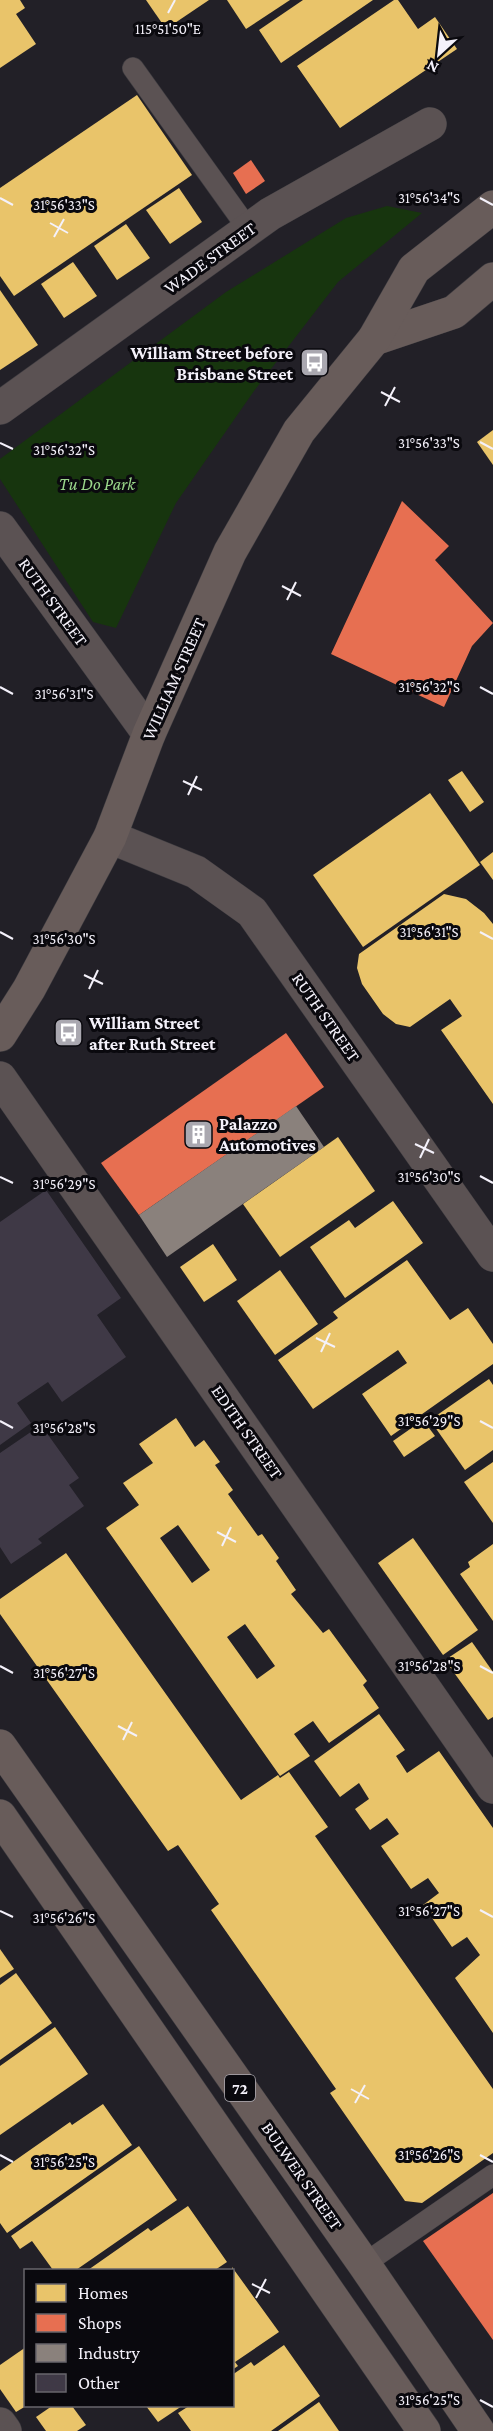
<svg xmlns="http://www.w3.org/2000/svg" width="493" height="2431" font-family="'Crimson Pro',serif">
<style>
.green{fill:#17350e}
.homes{fill:#e9c46a;fill-rule:evenodd}
.shops{fill:#e76f51}
.industry{fill:#8a817c}
.building{fill:#3f3946}
.lines{fill:none;stroke-linecap:round;stroke-linejoin:round}
.lane-casing{stroke:#3c3a3f;stroke-width:22}
.street-casing{stroke:#3c3a3f;stroke-width:34}
.primary-casing{stroke:#3c3a3f;stroke-width:34}
.lane{stroke:#5b5253;stroke-width:21}
.street{stroke:#5b5253;stroke-width:33}
.primary{stroke:#685c5a;stroke-width:33}
.ticks{fill:none;stroke:#f4f1fa;stroke-width:2}
.labels{text-anchor:middle;stroke-width:6;stroke-linejoin:round;paint-order:stroke}
.shield{fill:#0a090e;stroke:#aeabb3;stroke-width:1.5}
.shield-label{font-size:16px;font-weight:bold;fill:#f4f1fa}
.street-label{font-size:18px;fill:#f4f1fa;stroke:#0a090e}
.poi-label{font-size:18px;font-weight:bold;fill:#f4f1fa;stroke:#0a090e;text-anchor:start}
.park-label{font-size:18px;font-style:italic;fill:#9ad68a;stroke:#0a090e}
.ticks-label{font-size:15px;text-anchor:middle;fill:#f4f1fa;stroke:#0a090e;stroke-width:6;stroke-linejoin:round;paint-order:stroke}
</style>
<rect width="100%" height="100%" fill="#222027"/>
<polygon class="green" points="387,206 422,213 338,282 254,391 176,503 116,628 93,622 0,479 0,459 226,292 346,218"/>
<g class="homes">
<polygon points="0,0 20,0 25,8 16,14 36,44 0,68"/>
<polygon points="146,0 209,0 166,29"/>
<polygon points="227,0 290,0 246,29"/>
<polygon points="303,0 373,0 281,63 259,30"/>
<polygon points="394,0 398,0 418,29 435,17 457,49 340,128 297,66"/>
<polygon points="137,95 192,175 14,296 0,276 0,188"/>
<polygon points="179,188 202,222 170,244 146,210"/>
<polygon points="126,224 150,258 117,280 94,246"/>
<polygon points="73,262 97,296 64,318 41,284"/>
<polygon points="0,290 38,345 0,370"/>
<polygon points="493,430 493,465 477,442"/>
<polygon points="462,771 484,802 470,812 448,780"/>
<polygon points="430,793 480,865 363,947 313,875"/>
<polygon points="493,852 493,880 480,862"/>
<polygon points="444,894 466,899 484,913 493,924 493,1104 441,1030 462,1016 450,999 410,1027 396,1024 383,1014 362,984 357,968 359,954"/>
<polygon points="338,1137 375,1191 280,1257 243,1204"/>
<polygon points="393,1201 423,1243 345,1298 310,1247 349,1220 355,1228"/>
<polygon points="213,1244 237,1280 204,1302 180,1267"/>
<polygon points="407,1260 450,1320 468,1308 493,1344 493,1364 391,1436 362,1394 407,1363 398,1350 313,1409 278,1360 338,1318 333,1312"/>
<polygon points="280,1270 318,1324 275,1355 237,1301"/>
<polygon points="489,1379 493,1385 493,1450 465,1470 430,1420"/>
<path d="M176 1418 195 1447 204 1440 220 1462 215 1465 233 1490 228 1494 258 1536 262 1534 279 1558 276 1561 296 1590 291 1594 323 1633 329 1629 367 1681 363 1685 379 1708 329 1743 313 1721 294 1734 310 1756 280 1776 106 1528 139 1505 123 1483 153 1463 139 1444ZM178 1525 210 1570 192 1583 160 1538ZM245 1624 275 1666 257 1679 227 1637Z"/>
<polygon points="423,1420 435,1436 404,1457 393,1441"/>
<polygon points="493,1462 493,1523 464,1482"/>
<polygon points="413,1538 478,1630 443,1655 378,1563"/>
<polygon points="493,1544 493,1621 460,1574 470,1567 468,1562"/>
<polygon points="66,1553 241,1800 278,1775 280,1778 289,1772 328,1827 315,1836 493,2089 493,2153 422,2203 405,2201 330,2093 336,2089 211,1910 219,1904 178,1845 168,1851 0,1614 0,1599"/>
<polygon points="472,1642 493,1672 493,1717 488,1720 445,1660"/>
<polygon points="379,1714 405,1750 396,1756 407,1773 439,1751 493,1828 493,2033 455,1978 480,1955 467,1937 452,1947 423,1905 439,1893 428,1878 411,1889 381,1846 399,1834 387,1818 370,1830 355,1809 369,1799 359,1783 340,1797 314,1761"/>
<polygon points="0,1949 14,1969 0,1978"/>
<polygon points="16,1973 52,2023 0,2060 0,1985"/>
<polygon points="55,2027 88,2074 0,2135 0,2066"/>
<polygon points="103,2104 132,2145 7,2233 0,2223 0,2171 70,2122 72,2125"/>
<polygon points="139,2146 177,2200 76,2270 53,2270 32,2241 20,2249 11,2236"/>
<polygon points="188,2206 227,2262 215,2270 88,2270 148,2228 151,2231"/>
<polygon points="232,2267 279,2332 235,2362 238,2366 232,2370"/>
<polygon points="284,2345 320,2396 271,2431 191,2431 178,2413 189,2406 232,2406 232,2375 251,2362 254,2366"/>
<polygon points="26,2347 26,2406 16,2412 0,2389 0,2365"/>
<polygon points="319,2402 339,2431 278,2431"/>
<polygon points="52,2406 72,2406 86,2425 77,2431 46,2431 36,2417"/>
<polygon points="146,2406 182,2406 158,2422"/>
</g>
<g class="shops">
<polygon points="251,160 265,181 246,194 233,173"/>
<polygon points="402,501 449,546 435,560 493,623 472,646 444,707 331,654"/>
<polygon points="286,1033 324,1087 139,1215 101,1163"/>
<polygon points="493,2193 493,2340 423,2241"/>
</g>
<polygon class="industry" points="296,1106 324,1147 167,1257 139,1215"/>
<g class="building">
<polygon points="46,1190 121,1298 97,1315 126,1357 62,1402 48,1382 17,1403 31,1423 0,1445 0,1222"/>
<polygon points="41,1425 79,1478 69,1485 84,1506 38,1539 42,1543 11,1564 0,1547 0,1453"/>
</g>
<g class="lines">
<defs>
<g id="lane">
<polyline points="133,68 249,230"/>
<polyline points="364,2264 493,2175"/>
</g>
<g id="street">
<polyline points="0,408 270,214 430,124"/>
<polyline points="0,528 149,734"/>
<polyline points="110,837 196,872 252,912 493,1255"/>
<polyline points="0,1078 493,1787"/>
<polyline points="0,2424 5,2431"/>
</g>
<g id="primary">
<polyline points="374,339 454,312 493,279"/>
<polyline points="0,1035 29,989 110,837 149,734 230,552 299,431 374,339 414,269 493,207"/>
<polyline points="0,1746 364,2264 478,2431"/>
<polyline points="0,1816 424,2431"/>
</g>
</defs>
<use href="#lane" class="lane-casing"/>
<use href="#street" class="street-casing"/>
<use href="#primary" class="primary-casing"/>
<use href="#lane" class="lane"/>
<use href="#street" class="street"/>
<use href="#primary" class="primary"/>
</g>
<path class="ticks" d="M168 13 175 0M0 198 13 205M480 198 493 205M50 223 68 233M54 237 64 219M381 392 400 402M385 406 395 387M480 442 493 449M0 443 13 449M282 586 301 596M287 600 296 582M0 687 13 694M480 687 493 694M183 781 202 790M188 795 197 776M0 932 13 939M480 932 493 939M84 975 103 984M89 989 98 970M415 1144 434 1153M420 1158 429 1139M480 1176 493 1183M0 1177 13 1183M316 1338 335 1347M321 1352 330 1333M0 1421 13 1428M480 1421 493 1428M217 1532 236 1542M222 1546 231 1527M0 1666 13 1673M480 1666 493 1673M118 1726 137 1736M123 1740 132 1722M480 1910 493 1917M0 1911 13 1917M351 2089 369 2099M355 2103 365 2085M0 2155 13 2162M480 2155 493 2162M252 2284 270 2293M256 2298 266 2279M480 2400 493 2407"/>
<defs>
<symbol id="bus-square" viewBox="-11 -11 22 22"><rect x="-9" y="-9" width="18" height="18" rx="4" fill="#aaa8b0" stroke="#0a090e"/><path d="M-5-6H5V4H4V6H2V4H-2V6H-4V4H-5ZM-3.5-4V0h7V-4ZM-3.5 1.2v1.5H-2V1.2ZM2 1.2v1.5H3.5V1.2Z" fill="#fff"/></symbol>
<symbol id="building-square" viewBox="-11 -11 22 22"><rect x="-9" y="-9" width="18" height="18" rx="4" fill="#aaa8b0" stroke="#0a090e"/><path d="M-4-6H4V6H1V3H-1V6H-4ZM-2.5-4.3h1.7v1.8h-1.7ZM.8-4.3h1.7v1.8H.8ZM-2.5-1h1.7V.8h-1.7ZM.8-1h1.7V.8H.8Z" fill="#fff"/></symbol>
</defs>
<g fill-rule="evenodd">
<use href="#bus-square" x="298" y="346" width="33" height="33"/>
<use href="#bus-square" x="52" y="1016" width="33" height="33"/>
<use href="#building-square" x="182" y="1118" width="33" height="33"/>
</g>
<g class="labels">
<rect class="shield" x="225" y="2075" width="30" height="26" rx="4.5"/>
<g class="shield-label">
<text x="240" y="2094">72</text>
</g>
<g class="street-label">
<text transform="translate(210 258) rotate(-36)" y="6">WADE STREET</text>
<text transform="translate(53 602) rotate(54)" y="6">RUTH STREET</text>
<text transform="translate(174 679) rotate(-66)" y="6">WILLIAM STREET</text>
<text transform="translate(326 1017) rotate(55)" y="6">RUTH STREET</text>
<text transform="translate(247 1432) rotate(55)" y="6">EDITH STREET</text>
<text transform="translate(302 2176) rotate(55)" y="6">BULWER STREET</text>
</g>
<g class="poi-label">
<text x="293" y="359" text-anchor="end">William Street before<tspan x="293" dy="21">Brisbane Street</tspan></text>
<text x="89" y="1029">William Street<tspan x="89" dy="21">after Ruth Street</tspan></text>
<text x="219" y="1130">Palazzo<tspan x="219" dy="21">Automotives</tspan></text>
</g>
<g class="park-label">
<text x="97" y="490">Tu Do Park</text>
</g>
</g>
<g class="ticks-label">
<text x="168" y="34">115°51'50"E</text>
<text x="429" y="203">31°56'34"S</text>
<text x="64" y="210">31°56'33"S</text>
<text x="429" y="448">31°56'33"S</text>
<text x="64" y="455">31°56'32"S</text>
<text x="429" y="692">31°56'32"S</text>
<text x="64" y="699">31°56'31"S</text>
<text x="429" y="937">31°56'31"S</text>
<text x="64" y="944">31°56'30"S</text>
<text x="429" y="1182">31°56'30"S</text>
<text x="64" y="1189">31°56'29"S</text>
<text x="429" y="1426">31°56'29"S</text>
<text x="64" y="1433">31°56'28"S</text>
<text x="429" y="1671">31°56'28"S</text>
<text x="64" y="1678">31°56'27"S</text>
<text x="429" y="1916">31°56'27"S</text>
<text x="64" y="1923">31°56'26"S</text>
<text x="429" y="2160">31°56'26"S</text>
<text x="64" y="2167">31°56'25"S</text>
<text x="429" y="2405">31°56'25"S</text>
</g>
<rect x="24" y="2269" width="210" height="138" fill="#0a090e" stroke="#68666c" stroke-width="1.5"/>
<rect x="36" y="2284" width="30" height="18" fill="#e9c46a" stroke="#68666c" stroke-width="1.5"/>
<text x="78" y="2299" font-size="18" fill="#f4f1fa">Homes</text>
<rect x="36" y="2314" width="30" height="18" fill="#e76f51" stroke="#68666c" stroke-width="1.5"/>
<text x="78" y="2329" font-size="18" fill="#f4f1fa">Shops</text>
<rect x="36" y="2344" width="30" height="18" fill="#8a817c" stroke="#68666c" stroke-width="1.5"/>
<text x="78" y="2359" font-size="18" fill="#f4f1fa">Industry</text>
<rect x="36" y="2374" width="30" height="18" fill="#3f3946" stroke="#68666c" stroke-width="1.5"/>
<text x="78" y="2389" font-size="18" fill="#f4f1fa">Other</text>
<g transform="translate(439 54) rotate(207)" stroke="#0a090e" stroke-width="4.5" paint-order="stroke">
<path d="M0-4.5L10 22L0 15L-10 22Z" fill="#f4f1fa"/>
<text y="-9" font-size="16" font-weight="bold" text-anchor="middle" fill="#f4f1fa">N</text>
</g>
</svg>
